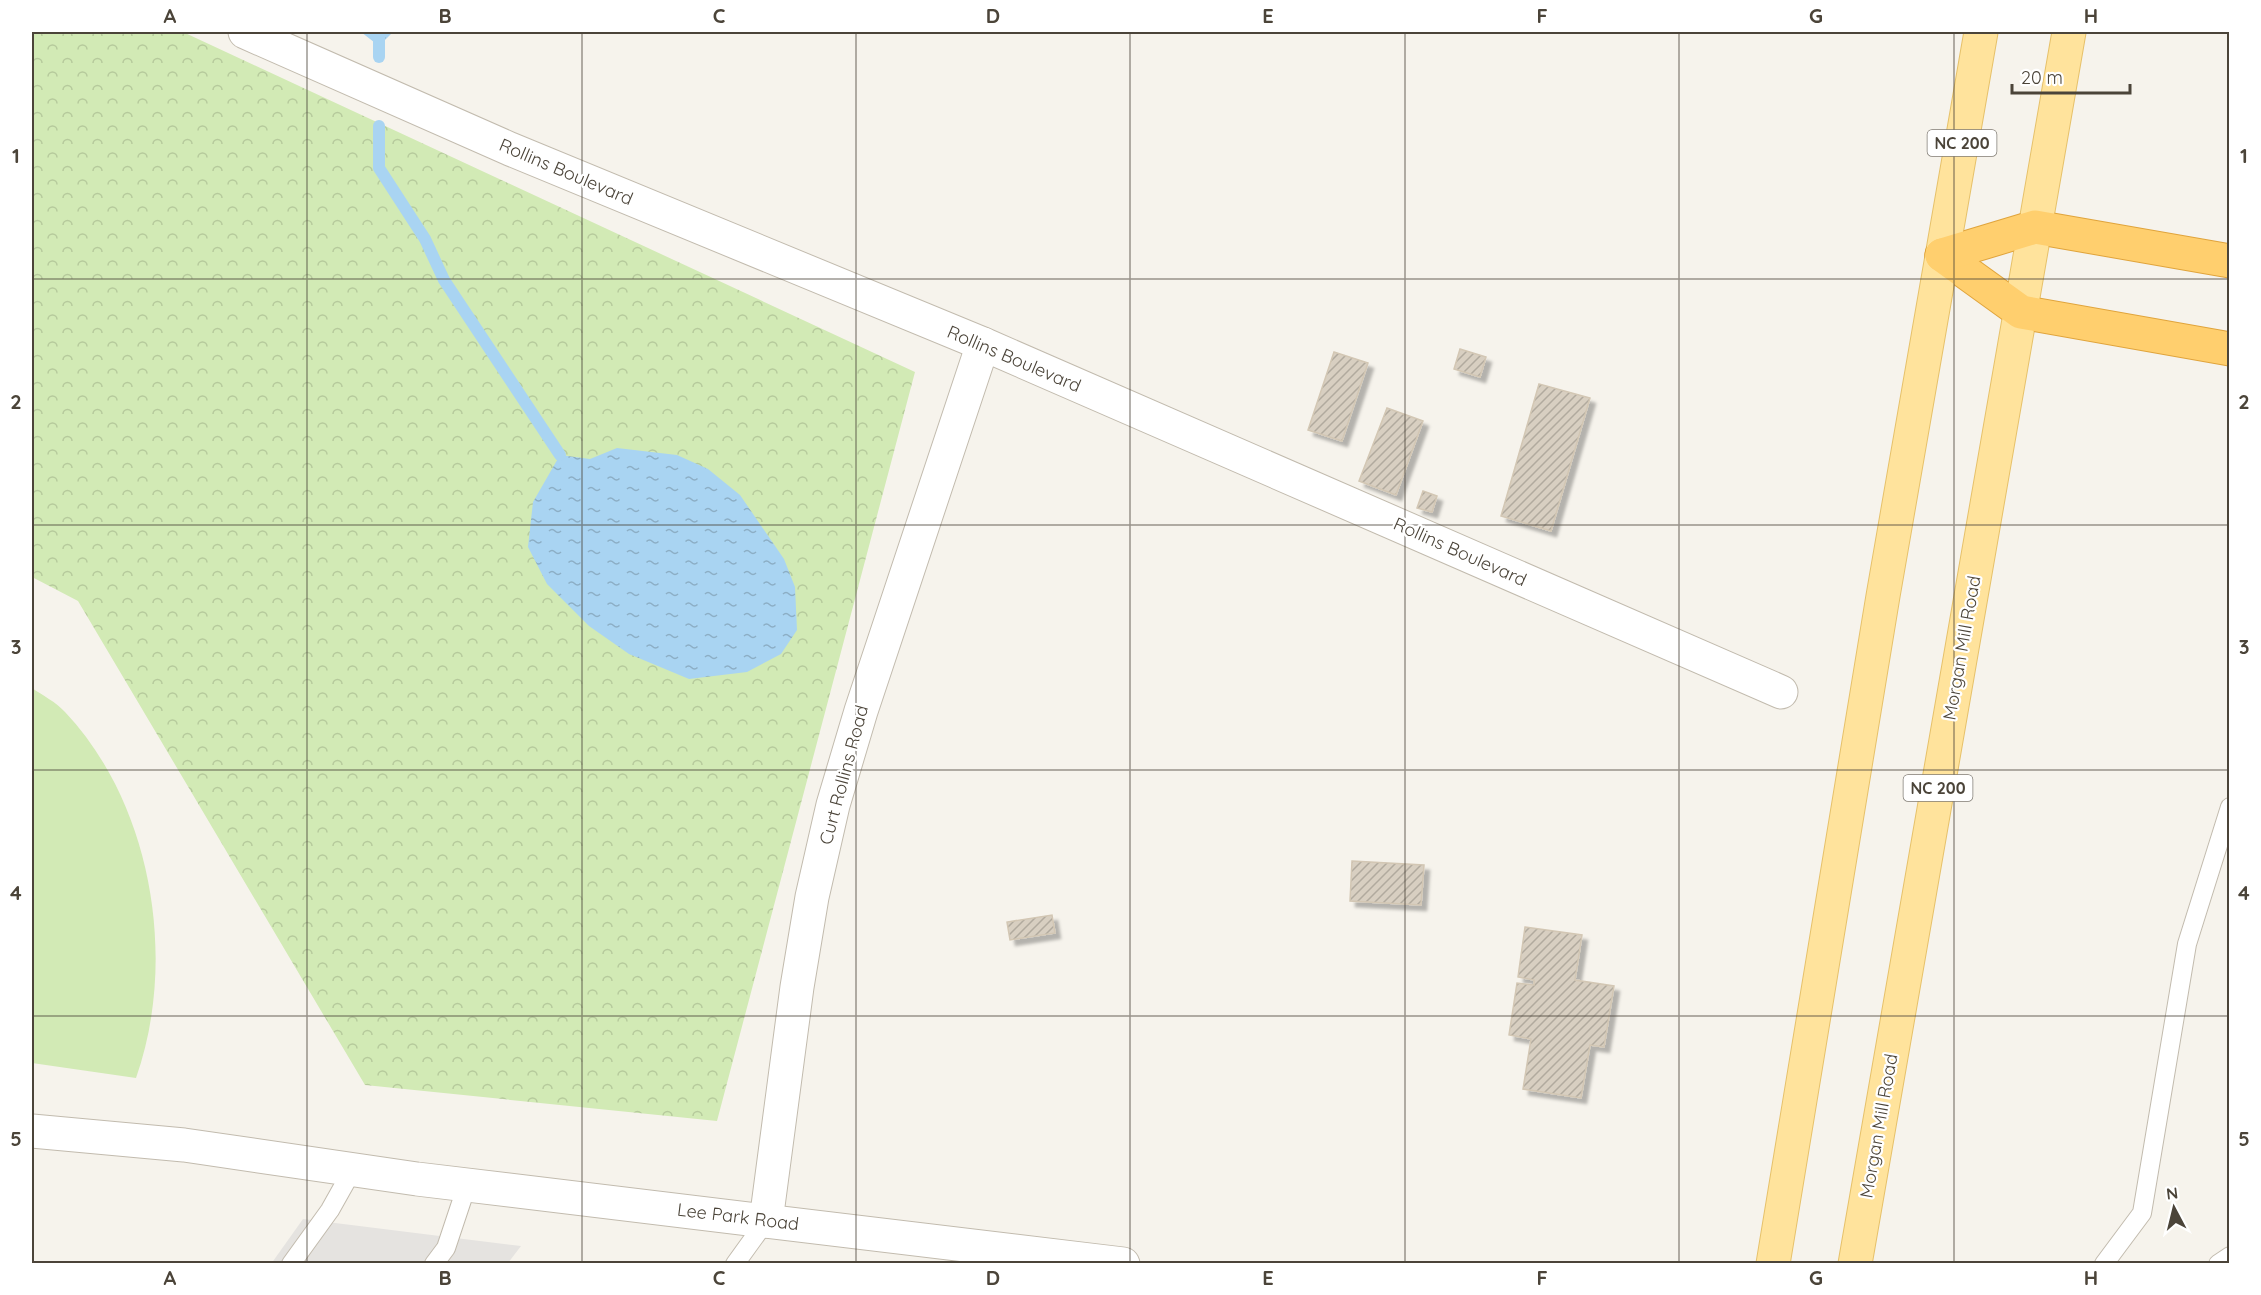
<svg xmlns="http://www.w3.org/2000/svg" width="2261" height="1295" font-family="Quicksand,sans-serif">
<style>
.forest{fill:url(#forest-crowns)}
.garden{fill:#d2eab5}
.parking{fill:#e5e3e0}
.water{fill:url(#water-ripples)}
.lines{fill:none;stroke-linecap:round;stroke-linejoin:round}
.stream{stroke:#a9d4f2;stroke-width:12}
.building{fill:url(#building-hatch);stroke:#d3c7b4;stroke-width:1.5;filter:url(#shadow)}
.service-casing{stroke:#c2bbae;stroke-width:20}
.minor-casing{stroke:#c2bbae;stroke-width:35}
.primary-casing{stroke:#e6c16a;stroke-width:35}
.motorway-casing{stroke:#e0a43c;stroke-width:35}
.service{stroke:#fff;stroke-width:18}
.minor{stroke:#fff;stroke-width:33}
.primary{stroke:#ffe39c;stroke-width:33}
.motorway{stroke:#ffcf6e;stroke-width:33}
.grid{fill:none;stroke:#4b4439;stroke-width:1.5;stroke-opacity:0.55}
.labels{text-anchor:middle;stroke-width:4.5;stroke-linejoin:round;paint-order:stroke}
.shield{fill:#fff;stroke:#817c74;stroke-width:1.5}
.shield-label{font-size:16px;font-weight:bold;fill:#4b4439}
.street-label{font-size:18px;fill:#4b4439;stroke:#fff}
.neatline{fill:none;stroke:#4b4439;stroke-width:2}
.grid-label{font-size:20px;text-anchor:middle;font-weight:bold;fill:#4b4439}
</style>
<defs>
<pattern id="forest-crowns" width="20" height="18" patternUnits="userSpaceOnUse" patternTransform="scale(1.5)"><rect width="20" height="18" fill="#d2eab5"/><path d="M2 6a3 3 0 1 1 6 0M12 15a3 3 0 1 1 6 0" fill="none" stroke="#b6ca9c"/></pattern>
<pattern id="water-ripples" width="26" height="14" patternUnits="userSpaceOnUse" patternTransform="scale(1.5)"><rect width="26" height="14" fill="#a9d4f2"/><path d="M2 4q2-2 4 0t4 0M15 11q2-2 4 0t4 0" fill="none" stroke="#8caec5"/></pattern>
<pattern id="building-hatch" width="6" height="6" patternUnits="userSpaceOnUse" patternTransform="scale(1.5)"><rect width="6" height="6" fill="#d8cfc1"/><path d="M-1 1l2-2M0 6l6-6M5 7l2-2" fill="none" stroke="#b1aa9e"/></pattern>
<filter id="shadow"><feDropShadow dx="5.5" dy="5.5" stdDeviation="1.5" flood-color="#0004"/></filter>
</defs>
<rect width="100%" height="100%" fill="#f6f3ec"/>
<polygon class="forest" points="32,32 183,32 915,372 717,1121 365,1085 78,601 32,577"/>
<path class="garden" d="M32 688C42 695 56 702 65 712 152 804 178 959 136 1078L32 1063Z"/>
<polygon class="parking" points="303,1219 521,1246 508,1263 271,1264"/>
<g class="water">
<polygon points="361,32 393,32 379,46"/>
<polygon points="617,448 677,455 708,469 740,495 784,559 795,587 797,630 781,654 747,672 689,679 629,654 589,626 547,584 528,547 533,502 560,455 590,459"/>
</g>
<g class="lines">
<g class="stream">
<polyline points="379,57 379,32"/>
<polyline points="379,126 379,168 425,239 444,280 560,455"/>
</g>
</g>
<g class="building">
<polygon points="1460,349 1486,357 1480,377 1454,369"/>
<polygon points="1334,352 1368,363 1342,441 1308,430"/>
<polygon points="1539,384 1590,398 1551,531 1501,516"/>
<polygon points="1387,408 1423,421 1396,495 1359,481"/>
<polygon points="1423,491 1437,496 1432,512 1417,508"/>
<polygon points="1352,861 1424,865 1421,905 1350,901"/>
<polygon points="1052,915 1055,933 1010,940 1007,922"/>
<polygon points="1525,927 1582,935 1575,980 1614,986 1604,1047 1590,1045 1581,1098 1523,1089 1531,1039 1509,1035 1517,983 1534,985 1534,980 1518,977"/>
</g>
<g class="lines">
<defs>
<g id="service">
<polyline points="291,1264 330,1210 353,1169"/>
<polyline points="434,1264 446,1248 467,1185"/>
<polyline points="735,1264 766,1221"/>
<polyline points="2104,1264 2142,1213 2187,944 2230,807"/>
<polyline points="2218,1264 2230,1256"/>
</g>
<g id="minor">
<polyline points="245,32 510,149 983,344 1781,692"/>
<polyline points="32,1131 184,1145 417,1179 1123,1264"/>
<polyline points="766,1221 797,987 812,897 833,805 861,711 983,344"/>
</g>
<g id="primary">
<polyline points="1773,1264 1883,596 1981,32"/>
<polyline points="1855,1264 2069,32"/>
</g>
<g id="motorway">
<polyline points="1942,255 2021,312 2230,349"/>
<polyline points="1942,255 2035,227 2230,261"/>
</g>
</defs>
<use href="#service" class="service-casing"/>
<use href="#minor" class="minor-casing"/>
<use href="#primary" class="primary-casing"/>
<use href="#motorway" class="motorway-casing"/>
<use href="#service" class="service"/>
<use href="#minor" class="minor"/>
<use href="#primary" class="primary"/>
<use href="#motorway" class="motorway"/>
</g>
<path class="grid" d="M307 32V1264M582 32V1264M856 32V1264M1130 32V1264M1405 32V1264M1679 32V1264M1954 32V1264M32 279H2230M32 525H2230M32 770H2230M32 1016H2230"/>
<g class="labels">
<g class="shield">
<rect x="1927.5" y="130" width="69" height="26" rx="4.5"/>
<rect x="1903.5" y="775" width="69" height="26" rx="4.5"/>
</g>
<g class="shield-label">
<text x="1962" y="149">NC 200</text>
<text x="1938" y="794">NC 200</text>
</g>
<g class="street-label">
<text transform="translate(566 172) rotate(23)" y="6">Rollins Boulevard</text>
<text transform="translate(1014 359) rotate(23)" y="6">Rollins Boulevard</text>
<text transform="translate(1460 552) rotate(24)" y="6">Rollins Boulevard</text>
<text transform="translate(1962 648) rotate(-80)" y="6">Morgan Mill Road</text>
<text transform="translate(844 775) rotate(-75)" y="6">Curt Rollins Road</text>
<text transform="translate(1879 1126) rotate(-80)" y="6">Morgan Mill Road</text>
<text transform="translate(738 1217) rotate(7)" y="6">Lee Park Road</text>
</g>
</g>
<rect width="2261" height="1295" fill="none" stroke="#ffffff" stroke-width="66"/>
<g transform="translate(2174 1208) rotate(353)" stroke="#ffffff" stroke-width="4.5" paint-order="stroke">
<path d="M0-4.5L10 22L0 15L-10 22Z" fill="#4b4439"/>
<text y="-9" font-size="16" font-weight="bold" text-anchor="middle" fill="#4b4439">N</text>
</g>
<path d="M2012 84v9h118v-9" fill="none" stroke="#4b4439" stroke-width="3"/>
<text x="2021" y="84" font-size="18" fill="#4b4439" stroke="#ffffff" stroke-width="4.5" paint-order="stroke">20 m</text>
<rect x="33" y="33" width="2195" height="1229" class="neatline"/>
<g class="grid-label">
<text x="170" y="23">A</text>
<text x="445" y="23">B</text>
<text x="719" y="23">C</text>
<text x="993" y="23">D</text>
<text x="1268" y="23">E</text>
<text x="1542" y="23">F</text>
<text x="1816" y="23">G</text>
<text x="2091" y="23">H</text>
<text x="16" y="163">1</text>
<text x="2244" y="163">1</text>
<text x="16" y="409">2</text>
<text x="2244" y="409">2</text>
<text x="16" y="654">3</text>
<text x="2244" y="654">3</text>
<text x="16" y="900">4</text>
<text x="2244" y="900">4</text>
<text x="16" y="1146">5</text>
<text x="2244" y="1146">5</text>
<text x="170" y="1285">A</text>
<text x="445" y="1285">B</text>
<text x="719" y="1285">C</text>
<text x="993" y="1285">D</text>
<text x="1268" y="1285">E</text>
<text x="1542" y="1285">F</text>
<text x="1816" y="1285">G</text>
<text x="2091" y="1285">H</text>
</g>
</svg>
